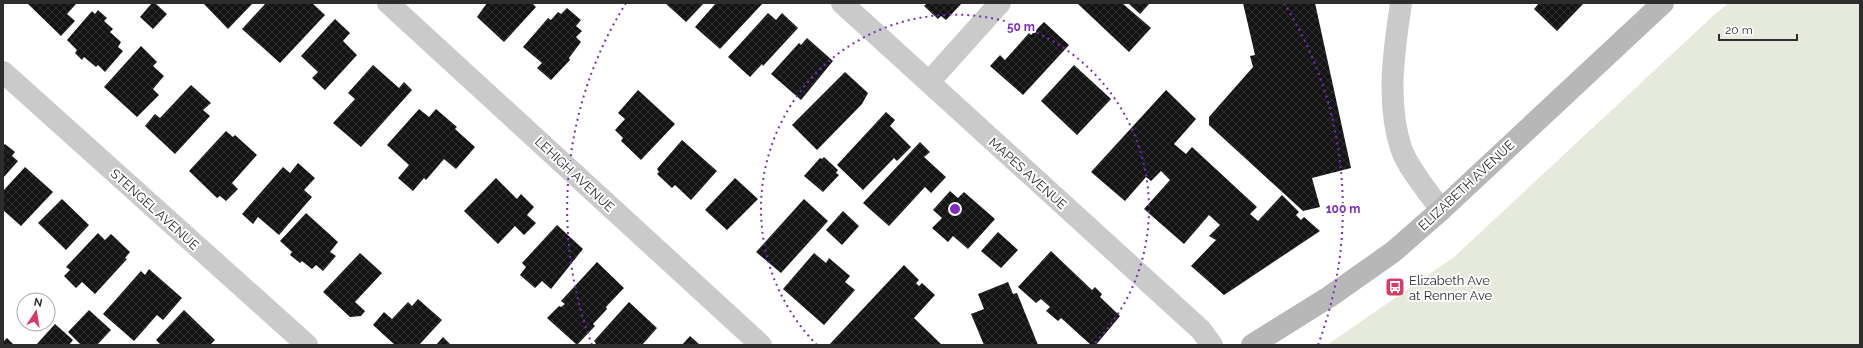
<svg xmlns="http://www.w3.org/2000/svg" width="1863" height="348" font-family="Raleway,sans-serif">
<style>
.park{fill:#e6eadc}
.building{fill:url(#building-cross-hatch)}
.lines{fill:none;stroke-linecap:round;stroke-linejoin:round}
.minor{stroke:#cacaca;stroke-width:22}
.secondary{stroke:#b7b7b7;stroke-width:22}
.ring{fill:none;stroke:#7b2cbf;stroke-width:2;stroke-dasharray:2 4}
.labels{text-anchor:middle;stroke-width:4;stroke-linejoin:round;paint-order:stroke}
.street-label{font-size:13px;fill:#2d2d2d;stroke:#fff}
.poi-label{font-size:13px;fill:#2d2d2d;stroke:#fff;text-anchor:start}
.centre{fill:#7b2cbf;stroke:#fff;stroke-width:2}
.ring-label{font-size:12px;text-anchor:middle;font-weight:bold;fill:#7b2cbf;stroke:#fff;stroke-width:4;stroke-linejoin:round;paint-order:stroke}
</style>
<defs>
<pattern id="building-cross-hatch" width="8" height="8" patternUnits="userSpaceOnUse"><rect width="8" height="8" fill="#141414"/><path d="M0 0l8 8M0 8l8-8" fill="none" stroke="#2e2e2e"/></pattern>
</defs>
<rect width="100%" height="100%" fill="#fff"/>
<polygon class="park" points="1729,3 1860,3 1860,345 1327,345 1454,257 1715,14"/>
<g class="building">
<polygon points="27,3 77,3 67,14 75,21 61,36"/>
<polygon points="152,3 155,3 167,14 153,29 140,17"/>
<polygon points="203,3 253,3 228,29"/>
<polygon points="266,3 312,3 325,15 280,63 242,29"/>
<polygon points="487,3 532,3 536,7 504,42 477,17"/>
<polygon points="665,3 704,3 686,22"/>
<polygon points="716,3 763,3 720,49 695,27"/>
<polygon points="927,3 962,3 946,20 941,16 938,19 924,6"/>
<polygon points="1077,3 1122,3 1151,28 1129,52"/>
<polygon points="1128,3 1150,3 1140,14"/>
<polygon points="1243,3 1315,3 1351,168 1312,178 1320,207 1303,211 1209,125 1209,117 1253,67 1250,56 1255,55"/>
<polygon points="1539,3 1584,3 1557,31 1534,9"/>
<polygon points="567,8 581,20 576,26 582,31 576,37 581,42 569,58 570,60 551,80 537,68 542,63 523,47 548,18 551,20 558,12 561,14"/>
<polygon points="98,10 107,18 104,21 113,29 110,32 121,42 118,47 123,51 105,72 98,65 96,67 84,57 82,60 75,53 77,50 67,40 92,11 95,14"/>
<polygon points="768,13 776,20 782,13 798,28 763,66 762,64 750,77 728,57"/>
<polygon points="335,19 350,33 343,41 357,55 325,90 312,78 318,72 301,56"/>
<polygon points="1044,22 1069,45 1023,95 990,66 1000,55 1005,60 1029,33 1031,35"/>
<polygon points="807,38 833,61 801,100 771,74 799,43 801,45"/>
<polygon points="141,46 157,62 153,66 164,76 153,89 159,95 137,117 104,87"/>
<polygon points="373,65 399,88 404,82 412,90 361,147 333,123 355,99 348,93"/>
<polygon points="1074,65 1111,99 1077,135 1041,101"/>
<polygon points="845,72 868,93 862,104 817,150 792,125"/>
<polygon points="191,85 211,103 203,110 210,116 175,154 145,126 155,114 160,118"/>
<polygon points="638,90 675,124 641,160 621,141 623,138 615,130 625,119 618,113"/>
<polygon points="1166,90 1196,119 1174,144 1186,154 1192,147 1257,207 1250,214 1258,221 1282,195 1299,212 1296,215 1301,220 1304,217 1320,231 1224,295 1191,266 1216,240 1209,236 1220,225 1209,215 1184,244 1144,209 1170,180 1161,171 1151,181 1146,177 1125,201 1091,172"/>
<polygon points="419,109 429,117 436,109 457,127 455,129 475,147 456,169 444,159 426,180 424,178 413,191 398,178 409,165 387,145"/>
<polygon points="886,112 895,120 890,126 911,147 897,161 894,158 863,190 837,165"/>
<polygon points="226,131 233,137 235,135 257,155 232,183 238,189 226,201 220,196 217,198 189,171"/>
<polygon points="682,140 717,171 691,200 675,185 672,188 657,174 659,172 657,169"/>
<polygon points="920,142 930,152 924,157 946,177 931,193 925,187 889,226 863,203"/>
<polygon points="5,144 15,152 12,156 18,161 3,178 3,146"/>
<polygon points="824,157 838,170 836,173 839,175 823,192 804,176 820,158 822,159"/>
<polygon points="298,163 315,178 304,190 312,197 279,235 258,217 253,224 242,214 283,167 290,173"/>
<polygon points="25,167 53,192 21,226 3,210 3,191"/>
<polygon points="496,178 517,199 521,194 534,207 527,215 536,223 524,235 515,226 498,244 464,211"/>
<polygon points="735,178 758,199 727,230 705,210"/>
<polygon points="950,191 958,198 964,192 995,219 968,249 953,236 948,242 932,228 942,218 933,210"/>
<polygon points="62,199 89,225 66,250 38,223"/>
<polygon points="804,199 828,221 781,273 756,252"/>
<polygon points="843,211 859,226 842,245 826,230"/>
<polygon points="306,213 338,242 330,252 336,256 323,271 316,265 312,269 302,261 300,263 290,255 292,252 280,241"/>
<polygon points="557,225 583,249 551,289 542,281 535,288 520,275 526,267 522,263"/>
<polygon points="998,232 1018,250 1001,268 981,251"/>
<polygon points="98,233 105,240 111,234 130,252 125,258 127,259 95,294 82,282 76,288 64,276 70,270 66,267"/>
<polygon points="1051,251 1092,290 1095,287 1102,294 1100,297 1120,316 1096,345 1091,345 1061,318 1058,321 1046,311 1050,307 1041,299 1036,303 1018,287"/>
<polygon points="360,253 382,273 355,302 365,311 361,316 350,317 323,292"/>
<polygon points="814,253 826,263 829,258 850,276 845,282 855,290 824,325 783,289"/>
<polygon points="597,262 624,288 606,307 607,309 593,324 595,326 577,345 547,318 559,306 561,307 565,304 561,301"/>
<polygon points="904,265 919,280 916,283 919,286 922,283 935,295 914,318 942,345 829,345"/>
<polygon points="149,269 182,298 163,320 157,315 134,341 103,314 141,271 145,275"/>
<polygon points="1008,282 1013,294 1017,293 1038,345 984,345 971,314 984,309 978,294"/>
<polygon points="418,299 442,320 419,345 395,345 373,325 384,312 392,319 408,302 412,306"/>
<polygon points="629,302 657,328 642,345 594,345 596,343 594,341"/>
<polygon points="89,310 111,330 97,345 81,345 68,332"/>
<polygon points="184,310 215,340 210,345 161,345 156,340"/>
<polygon points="55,324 73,340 69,345 36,345"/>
<polygon points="690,336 700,345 682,345"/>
<polygon points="443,337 451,345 436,345"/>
<polygon points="7,338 14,345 3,345 3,340 4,341"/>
</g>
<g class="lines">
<g class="minor">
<polyline points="388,3 761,345"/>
<polyline points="842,3 1201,330 1212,345"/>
<path d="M1401 3C1394 50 1386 102 1401 148 1407 167 1429 193 1441 210"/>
<polyline points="3,72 307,345"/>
<polyline points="929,82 1000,3"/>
</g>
<polyline class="secondary" points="1252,345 1329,297 1393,252 1441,210 1663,3"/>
</g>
<g class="ring">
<path d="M817 345A194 194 0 1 1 1093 345"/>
<path d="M592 345A388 388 0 0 1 626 3M1284 3A388 388 0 0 1 1318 345"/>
</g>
<defs>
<symbol id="bus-square" viewBox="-11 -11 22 22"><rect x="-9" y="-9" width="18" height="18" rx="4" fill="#d93b65" stroke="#fff"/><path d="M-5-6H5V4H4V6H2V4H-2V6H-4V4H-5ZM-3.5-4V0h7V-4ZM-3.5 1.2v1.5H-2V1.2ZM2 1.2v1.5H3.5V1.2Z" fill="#fff"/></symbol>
</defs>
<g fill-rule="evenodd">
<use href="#bus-square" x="1384" y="276" width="22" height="22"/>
</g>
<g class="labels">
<g class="street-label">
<text transform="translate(1028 173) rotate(42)" y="5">MAPES AVENUE</text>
<text transform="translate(575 174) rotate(43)" y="5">LEHIGH AVENUE</text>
<text transform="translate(1466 185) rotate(-43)" y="5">ELIZABETH AVENUE</text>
<text transform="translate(155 209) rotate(42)" y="5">STENGEL AVENUE</text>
</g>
<g class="poi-label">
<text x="1409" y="285">Elizabeth Ave<tspan x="1409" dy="15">at Renner Ave</tspan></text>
</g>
</g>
<circle cx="955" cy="209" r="6" class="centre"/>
<g class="ring-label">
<text x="1021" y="31">50 m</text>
<text x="1343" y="213">100 m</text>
</g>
<rect width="1863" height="348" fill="none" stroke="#2d2d2d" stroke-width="8"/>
<g transform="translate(36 312) rotate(12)"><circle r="19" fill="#ffffff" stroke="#ababab"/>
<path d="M0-3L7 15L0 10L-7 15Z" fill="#d93b65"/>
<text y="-6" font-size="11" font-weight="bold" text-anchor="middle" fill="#2d2d2d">N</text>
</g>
<path d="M1719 34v6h78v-6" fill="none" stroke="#2d2d2d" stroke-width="2"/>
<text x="1725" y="34" font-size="12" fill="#2d2d2d" stroke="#ffffff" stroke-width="3" paint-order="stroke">20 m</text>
</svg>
